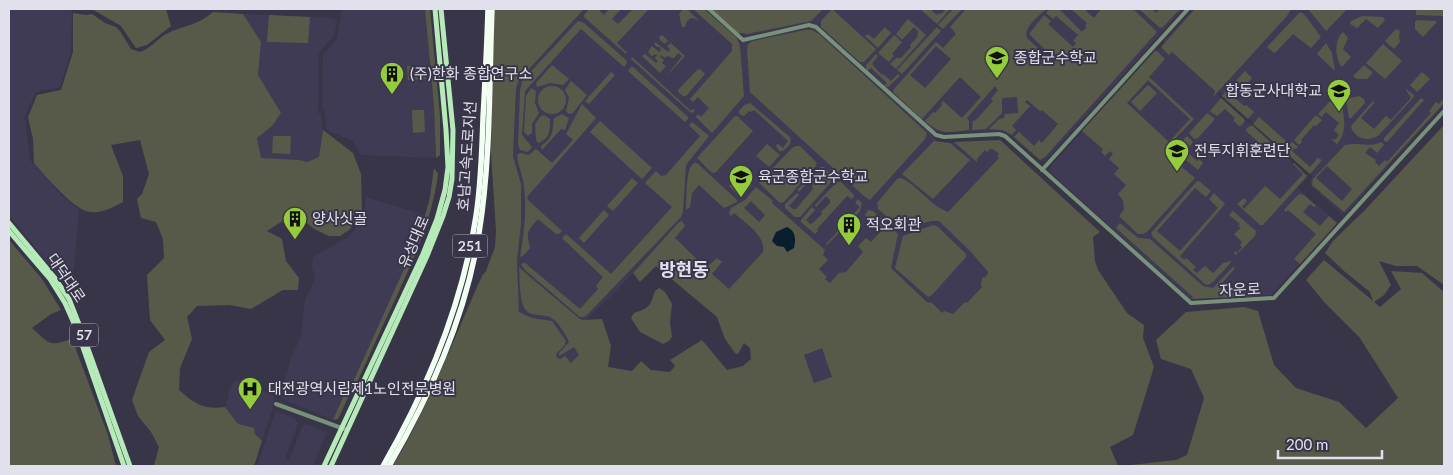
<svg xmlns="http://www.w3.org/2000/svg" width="1453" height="475" font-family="Lato,'Noto Sans KR',sans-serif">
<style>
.built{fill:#3f3b55}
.green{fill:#585a49;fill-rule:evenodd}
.water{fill:#081e2e}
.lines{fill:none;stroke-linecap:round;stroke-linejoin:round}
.minor{stroke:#789179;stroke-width:4}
.major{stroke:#b6eab8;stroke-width:5}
.highway{stroke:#f2fef2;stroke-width:5.5}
.labels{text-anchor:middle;stroke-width:4;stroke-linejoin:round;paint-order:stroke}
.shield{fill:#383548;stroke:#aeadbc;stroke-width:1}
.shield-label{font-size:14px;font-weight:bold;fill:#e1e0ed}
.poi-label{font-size:15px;fill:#e1e0ed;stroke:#383548;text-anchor:start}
.street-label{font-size:15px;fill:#e1e0ed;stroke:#383548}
.quarter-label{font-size:18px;font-weight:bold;fill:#e1e0ed;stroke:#383548}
</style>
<rect width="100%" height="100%" fill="#383548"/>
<g class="built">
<polygon points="9,9 72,9 71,51 60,87 36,92 25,116 30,160 58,192 79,210 72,287 68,288 9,215"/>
<polygon points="342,9 425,9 434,106 436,158 361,155 353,141 326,130 325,111 322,110 323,55 337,39"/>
<polygon points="584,9 706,9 741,42 807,28 813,28 822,33 930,132 937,141 945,143 1002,141 1009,147 940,221 971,252 988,272 982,286 967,304 965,302 957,312 952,314 942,313 928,302 868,247 815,306 840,379 810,390 763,252 728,290 669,233 615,292 587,319 580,355 571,363 557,363 519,312 517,261 521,224 521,184 513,156 516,88 519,80"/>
<polygon points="712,9 1183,9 1046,160 1041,162 1009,134 1002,131 943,133 933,130 820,27 811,23 745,36 738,32"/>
<polygon points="1193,9 1444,9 1444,105 1346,213 1341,213 1311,186 1310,182 1313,176 1163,42"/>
<polygon points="243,14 332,18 337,20 334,36 321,50 319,53 318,113 321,114 323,130 319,157 307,162 299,160 261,159 257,138 272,126 281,113 258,75 261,42"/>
<polygon points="1162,46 1170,54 1172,52 1215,91 1213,93 1214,96 1216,93 1308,177 1298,188 1337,223 1271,295 1190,299 1050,172 1051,166 1155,51 1157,51"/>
<polygon points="366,197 425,215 420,234 403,274 352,384 347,388 333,420 280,398 291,359 301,336 305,300 315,280 312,266 313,257 347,238 354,231 364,216"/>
<polygon points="237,381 241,381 275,397 273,407 262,441 255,434 238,424 226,407 230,388 233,383"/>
<polygon points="276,411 295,419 298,423 285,459 289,460 303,425 307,424 327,432 313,466 257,466"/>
</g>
<g class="green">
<polygon points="92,9 166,9 171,26 147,45 136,48 121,26"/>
<polygon points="425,9 430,9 440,116 440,155 436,158 434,106"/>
<path d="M494 9H584L519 80 516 88 513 156 521 184V224L517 261 519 312 532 318 552 321 566 341 564 346 556 354 557 358 560 359 565 356 571 363 579 355 574 347 559 356V353L569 342C566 335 558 321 550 317 542 314 530 317 525 309 519 301 520 277 519 267L531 278 580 319 583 320 602 319 611 346 608 367 632 371 641 361 651 370 670 372 675 366 670 360 702 340 727 370 743 366 751 359 750 348 744 343 738 354 735 353 725 339 717 317 656 266 640 282 633 273 679 222 682 221 685 226 675 238 706 268 717 258 722 262 712 274 729 289 763 252C766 235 745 223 734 213L731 216 729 213 731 208 745 200 756 187 773 201 772 203 825 250 823 255 828 260 819 269 827 277 825 279 830 283 839 273 846 272 863 252 858 246 866 238 871 242 883 229 870 217 868 218 865 215 868 210 873 211 898 234 891 268 927 302 932 303 942 313 944 311 953 314 965 302 967 303 982 287 981 285 982 278 986 277 988 272 971 252 939 221H931L902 229 878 209 877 203 897 179 901 178C919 186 929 205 948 212L999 158 997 156 999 154 993 149H990L987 152 985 150 977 159V162L954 142 1000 140 1100 232 1093 237 1095 261 1098 270 1127 313 1144 325 1143 338 1154 367 1133 435 1110 447 1118 466H393C429 406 453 340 482 276L486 271 495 247 496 231 491 153ZM751 201 765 215 759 222 744 208ZM822 348 832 377 814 383 804 355Z"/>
<polygon points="589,9 598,9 604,15 609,9 621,9 612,19 618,24 633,9 649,9 617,43 627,53 626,54 584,17 584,15"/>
<polygon points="683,9 687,9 700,22 694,18 691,18 687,21 685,27 682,27 679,14"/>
<polygon points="693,9 704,9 737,38 740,46 744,96 712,133 696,117 698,114 701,117 709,108 698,97 693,102 690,99 732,51 732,44"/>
<polygon points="712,9 823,9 811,21 747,34 741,33 739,34"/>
<polygon points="832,9 876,49 864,62 860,62 821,27 821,21"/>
<polygon points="920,9 933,9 932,11 937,15 939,13 941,14 946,9 950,9 937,24"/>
<polygon points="953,9 962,9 943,29 938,25"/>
<path d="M966 9H1046C1039 16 1023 27 1027 38L1053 62 1055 59 1029 34 1044 15 1051 21 1048 24 1073 47 1076 43 1073 41 1078 35 1056 16 1053 19 1046 13 1050 9H1059L1082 32 1087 27 1085 26 1087 23 1071 9 1082 10 1088 9 1086 11 1094 18 1101 9H1133L1157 32 1045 157 1040 160 1014 137 1019 132 1034 146 1039 140 1042 143 1058 124 1042 110 1040 111 1027 100 1025 102 1030 106 1012 126 1016 130 1012 135 1003 130 989 129 999 119 1004 118 1005 114 1018 113 1017 97 1002 98V113L986 129 972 130 973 120 975 121 993 101 991 99 998 90 995 86 967 118 969 121V130C948 132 942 136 925 121L933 112 935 113 942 105 941 103 943 101 962 118 981 97 960 77 922 119 893 92 894 89 936 42 943 48 956 34 950 27ZM936 46 951 59 925 88 910 75Z"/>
<polygon points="1139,9 1152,9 1156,13 1160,9 1180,9 1162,28 1159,27"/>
<polygon points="1195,9 1291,9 1287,16 1213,97 1215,91 1172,52 1169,55 1161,47"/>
<polygon points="1308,9 1347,9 1326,31"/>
<polygon points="1416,9 1444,9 1444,16 1416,15"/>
<path d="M213 12 243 14 261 42 258 75 281 113 272 126 257 138 261 158 299 160 307 162 319 157 323 130 353 153 361 174 362 213 349 230 340 236H329L314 229 300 217 284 220 267 231 282 239 286 261 299 278 298 290H283L251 309 229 305 197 306 187 317 192 339 180 368 179 390C195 404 204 410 225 407L238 424 254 428 255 434 262 441 254 466H154L159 447 151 432 138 416 132 400 149 352 165 340 150 320 147 275 164 258 163 239 156 222 141 218 137 199 142 194 149 174 140 140 111 145 123 176V202C112 208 99 215 86 211 72 207 44 175 34 163L33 139 28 117 37 95 61 90 73 52V13L86 15 92 14 105 23 116 27 120 31 131 49 140 52C150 49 156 40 166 34 184 25 197 26 213 12Z"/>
<polygon points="1300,12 1304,14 1321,37 1311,48 1293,34 1276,52 1274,53 1267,47"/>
<polygon points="269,15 310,17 308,43 267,42"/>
<polygon points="1362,16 1383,17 1385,20 1378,28 1366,19 1357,28 1350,24 1351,21"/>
<polygon points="908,19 926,35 896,69 890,64 896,58 901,58 911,47 910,45 918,36 917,34 919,32 914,27 902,40 896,34"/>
<polygon points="1417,20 1436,21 1437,22 1423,37 1415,29 1415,22"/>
<polygon points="578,21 584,23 626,60 627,63 624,67 581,29 525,91 522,135 532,147 528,152 520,150 518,144 520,91 522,81"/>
<polygon points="885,27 891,33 878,48 865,36 868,34 874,39"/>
<polygon points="937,27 941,31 902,74 897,70"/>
<polygon points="1396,29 1400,31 1399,36 1400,42 1394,49 1385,41"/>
<polygon points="805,30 812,30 819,34 927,133 925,139 870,200 865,197 750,92 747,50 748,44 753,41"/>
<path d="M1343 32 1348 38 1343 49 1351 57 1342 67C1335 59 1334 39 1343 32Z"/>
<polygon points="662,35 685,56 666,77 682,56 678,53 674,58 667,56 665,58 661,55 660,57 664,60 662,63 666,66 660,73 642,56 645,54 656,63 658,61 655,58 657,55 656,54 652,56 648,52 652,46 659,52 661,50 660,47 657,47 654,44 655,42 668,52 670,49 667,46 671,43 668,41 665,44 660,40 659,37"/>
<polygon points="894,35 902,42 892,54 894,56 889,62 878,53"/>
<polygon points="1326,43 1332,53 1335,71 1317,54"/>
<polygon points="1383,44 1402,61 1385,79 1366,63"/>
<path d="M1155 51H1157L1165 59 1149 77 1194 119 1171 143 1168 152 1171 158 1195 178 1147 232 1143 234H1138L1119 216 1124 210 1123 200 1118 194 1126 185 1114 174 1119 168 1109 159 1113 154 1110 151 1105 156 1101 152 1103 149 1082 131ZM1148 80 1190 119 1169 142 1127 103Z"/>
<polygon points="876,54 878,56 872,64 882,75 883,74 891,81 898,74 900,76 888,87 884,86 887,83 871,68 867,71 866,70 866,65"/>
<polygon points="632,57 691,111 693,109 695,111 691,113 631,59"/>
<polygon points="552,65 569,79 563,85 550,83 537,87 536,83"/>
<polygon points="1364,65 1372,72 1372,74 1367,79 1357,79 1353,76"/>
<polygon points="407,66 425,66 426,79 408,80"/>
<polygon points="631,67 633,67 688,117 688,119 685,122 628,71"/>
<polygon points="700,69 705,74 686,96 683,96 678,92 678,90 697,70"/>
<polygon points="1245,71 1252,78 1235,98 1244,106 1246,105 1254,112 1248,119 1222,96"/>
<polygon points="611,72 615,75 589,104 585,101"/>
<polygon points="1422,72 1430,79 1417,92 1410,85"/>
<polygon points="571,81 587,95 573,113 569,114 566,111 569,98 565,90"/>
<polygon points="1148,85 1157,93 1140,111 1131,102"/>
<circle cx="552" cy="100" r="14"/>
<polygon points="531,88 536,91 535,103 539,113 532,124 532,133 528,136 524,132 526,96"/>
<path d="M1405 88 1414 95 1413 98 1378 136C1367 142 1357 139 1351 128L1352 125 1373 101 1374 103 1361 118 1374 129 1386 116 1391 120 1411 98Z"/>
<polygon points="1359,96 1364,99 1365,103 1351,118 1349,118 1346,99"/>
<polygon points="1221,98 1245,120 1242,125 1239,126 1233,120 1235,118 1225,109 1217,116 1210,111"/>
<polygon points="1421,98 1424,100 1387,142 1384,141 1384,138"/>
<path d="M1444 98V103L1344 212 1312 185 1313 179 1345 145C1359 142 1368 148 1382 142L1384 145 1377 153 1370 147 1365 153 1376 160 1375 162 1379 166 1385 160 1387 162 1431 113 1429 111 1436 102 1439 104ZM1327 166 1352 189 1342 201 1316 178Z"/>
<path d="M1332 99H1341C1343 116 1349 130 1337 144L1332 140 1333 139 1335 140 1339 135 1334 130 1339 123 1326 112 1322 116 1323 118 1318 114Z"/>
<polygon points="750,103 791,138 790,144 783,151 779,151 776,145 778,144 783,148 788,141 754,110 751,112 749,111 744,116 739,114 739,111 744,105"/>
<path d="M582 104 596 118 527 197 528 200 562 231 559 234H556L538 219C527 232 526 231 530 248L524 255 520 257C524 234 527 210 524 186 523 176 518 166 517 155L520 153 529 155 536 149 552 163 573 140 566 134Z"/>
<polygon points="412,110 424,110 425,132 413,133"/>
<polygon points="1207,113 1214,118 1214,120 1198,138 1194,139 1189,133"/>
<path d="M562 114 569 118 565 130 561 129 542 150 541 146C554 137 552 132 554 118Z"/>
<path d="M544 115 550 119C550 130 550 139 538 143L536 140 535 124 540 117Z"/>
<polygon points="1316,115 1322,120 1316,126 1314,125 1301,140 1302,142 1299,145 1294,140"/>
<polygon points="735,116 737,116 753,131 716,172 712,173 697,158"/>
<polygon points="1259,117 1287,142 1287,145 1283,150 1253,124"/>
<polygon points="600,121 652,168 642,179 590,132"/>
<polygon points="692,122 709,136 686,165 683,212 681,217 587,315 583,317 580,317 525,270 521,264 525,263 580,309 598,289 596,286 603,277 562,238 566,234 611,274 672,207 645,183 656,171 661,176 666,175 700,136 689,125"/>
<polygon points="1252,125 1281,152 1275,157 1246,131 1247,128"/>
<polygon points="1444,125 1444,285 1417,266 1396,266 1379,261 1391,285 1384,295 1374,302 1380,307 1401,289 1391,271 1422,273 1444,292 1444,466 1122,466 1176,460 1187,455 1204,398 1191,369 1161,359 1156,340 1186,312 1244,307 1258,311 1274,365 1296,388 1339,402 1366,428 1398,398 1360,338 1326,304 1306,280 1324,260 1373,301 1370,292 1344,271 1325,253 1333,241 1365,210"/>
<polygon points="273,136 291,136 290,154 272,153"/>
<polygon points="1187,136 1193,142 1186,151 1197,161 1199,159 1203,163 1198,170 1174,150"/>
<polygon points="934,141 950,143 970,160 933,199 902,174"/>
<polygon points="1292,142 1298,147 1296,149 1294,148 1292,151 1310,167 1317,159 1316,157 1322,160 1310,174 1284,151"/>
<polygon points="767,144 780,155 769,167 756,156"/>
<polygon points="796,146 800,146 817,163 815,167 784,202 780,203 759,183 792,148"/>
<path d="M694 163H697L737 200V202L724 208 699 185 692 193 690 207 686 210C687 198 685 169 694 163Z"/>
<polygon points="1294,163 1307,176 1263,225 1260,225 1237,204 1244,198 1247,201 1242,207 1244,209 1265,186 1280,199 1303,174 1293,164"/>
<polygon points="821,167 824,167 833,177 832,181 800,217 795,217 785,208 785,204 797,193 799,195 789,206 793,209 796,209 813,189 812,187 813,185 809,181 799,192 798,189"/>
<path d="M434 168 438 174C432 220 414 258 395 300 381 329 368 358 355 387L351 391 338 419 333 420 347 388 352 384 420 234 430 197Z"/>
<polygon points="740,174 752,185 741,198 729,186"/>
<polygon points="632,178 638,183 613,211 607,206"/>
<polygon points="1197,181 1199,181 1211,191 1206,197 1195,188 1157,231 1180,251 1218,208 1209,199 1214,193 1225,204 1180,256 1184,260 1186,258 1196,267 1193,270 1197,273 1205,266 1213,273 1223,263 1232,261 1213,282 1208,285 1205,284 1153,237 1151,233"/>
<polygon points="837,182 841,182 854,195 854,197 851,199 847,196 817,229 818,231 815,234 801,222 801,220 812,207 815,210 806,220 810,224 813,223 822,214 821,212 830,203 830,200 826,196 816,207 815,205"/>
<polygon points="1299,194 1304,195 1316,206 1314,207 1310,204 1303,212 1320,226 1329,216 1337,223 1300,264 1294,259 1316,234 1288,210 1286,212 1284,210"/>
<polygon points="858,199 862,203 860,211 827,245 826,244 860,207 855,203"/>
<polygon points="604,210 609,215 584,243 579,238"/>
<polygon points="1233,211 1256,231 1255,236 1236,255 1234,253 1235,251 1237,253 1242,247 1240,245 1242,242 1234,234 1241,228 1238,226 1240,224 1229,215"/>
<path d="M1120 223 1138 238 1150 239 1203 286 1213 288 1233 267 1235 268 1222 283 1220 287C1231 294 1247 285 1258 293L1257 296 1191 299 1193 297 1116 228Z"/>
<polygon points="933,225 938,227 966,254 966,257 932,295 928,297 895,268 903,236"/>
<path d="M9 240 42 279 61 310 51 314 32 328C50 344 48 347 72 339L108 435 116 466H9Z"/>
<path d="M659 288 665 292 672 304 670 323 672 337 669 341 663 344 640 332 631 318 634 313C650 308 650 306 655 291Z"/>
</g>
<path class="water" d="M787 227C796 231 796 240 794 248L787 252 784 247 777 246 772 241 776 232Z"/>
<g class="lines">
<g class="minor">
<polyline points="709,9 743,40 809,25 816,27 936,135 944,137 999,134 1005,136 1191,303 1274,298 1444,111"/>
<polyline points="1042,170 1188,9"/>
<polyline points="276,404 347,430"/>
</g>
<g class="major">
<polyline points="9,223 54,277 69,299 82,332 130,466"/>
<polyline points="9,231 50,279 65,303 77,330 124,466"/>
<polyline points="324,466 423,254 437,219 445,190 448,167 446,130 435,9"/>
<polyline points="331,466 427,256 443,216 449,197 452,179 453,130 441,9"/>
</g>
<g class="highway">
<path d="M383 466C428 388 462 306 476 216 481 184 482 151 483 118 485 82 487 45 488 9"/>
<path d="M389 466C431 394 466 316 479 233 491 159 489 84 492 9"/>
</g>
</g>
<defs>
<symbol id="university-pin" viewBox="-11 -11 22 30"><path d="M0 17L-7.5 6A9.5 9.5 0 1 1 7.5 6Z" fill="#94cc3c" stroke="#383548"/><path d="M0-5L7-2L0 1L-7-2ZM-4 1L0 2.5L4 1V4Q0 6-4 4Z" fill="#111"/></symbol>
<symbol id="building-pin" viewBox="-11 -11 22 30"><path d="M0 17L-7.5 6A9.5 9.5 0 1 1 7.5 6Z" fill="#94cc3c" stroke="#383548"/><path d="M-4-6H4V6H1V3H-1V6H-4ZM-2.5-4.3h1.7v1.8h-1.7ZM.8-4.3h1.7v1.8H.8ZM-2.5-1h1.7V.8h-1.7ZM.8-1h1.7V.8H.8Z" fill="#111"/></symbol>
<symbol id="hospital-pin" viewBox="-11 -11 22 30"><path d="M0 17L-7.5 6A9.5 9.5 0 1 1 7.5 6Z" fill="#94cc3c" stroke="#383548"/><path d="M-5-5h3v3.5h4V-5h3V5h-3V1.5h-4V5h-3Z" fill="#111"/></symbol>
</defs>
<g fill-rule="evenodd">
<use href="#university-pin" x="983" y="44" width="28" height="38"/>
<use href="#building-pin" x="378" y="60" width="28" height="38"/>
<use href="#university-pin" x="1325" y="77" width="28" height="38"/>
<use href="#university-pin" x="1163" y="137" width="28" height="38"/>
<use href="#university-pin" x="727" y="163" width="28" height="38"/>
<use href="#building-pin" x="281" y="205" width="28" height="38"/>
<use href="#building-pin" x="835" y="211" width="28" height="38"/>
<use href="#hospital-pin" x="236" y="375" width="28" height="38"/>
</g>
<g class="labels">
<g class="shield">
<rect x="452.5" y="234.5" width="35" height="23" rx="4"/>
<rect x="70" y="323.5" width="28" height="23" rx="4"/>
</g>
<g class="shield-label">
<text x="470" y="251">251</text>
<text x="84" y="340">57</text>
</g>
<g class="poi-label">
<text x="1014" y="63">종합군수학교</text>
<text x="410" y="79">(주)한화 종합연구소</text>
<text x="1322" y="96" text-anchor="end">합동군사대학교</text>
<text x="1194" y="156">전투지휘훈련단</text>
<text x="758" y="182">육군종합군수학교</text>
<text x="312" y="224">양사싯골</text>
<text x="866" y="230">적오회관</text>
<text x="268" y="394">대전광역시립제1노인전문병원</text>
</g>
<g class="street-label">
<text transform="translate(467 156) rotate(-86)" y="5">호남고속도로지선</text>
<text transform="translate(414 242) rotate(-67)" y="5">유성대로</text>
<text transform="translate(66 278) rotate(56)" y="5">대덕대로</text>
<text transform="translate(1240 290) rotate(-3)" y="5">자운로</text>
</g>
<g class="quarter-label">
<text x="684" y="276">방현동</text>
</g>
</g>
<rect width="1453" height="475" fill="none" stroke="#e1e0ed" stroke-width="20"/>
<path d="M1278 450v8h104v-8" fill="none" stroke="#e1e0ed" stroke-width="2.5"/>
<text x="1286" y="450" font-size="15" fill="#e1e0ed" stroke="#383548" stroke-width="4" paint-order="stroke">200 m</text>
</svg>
